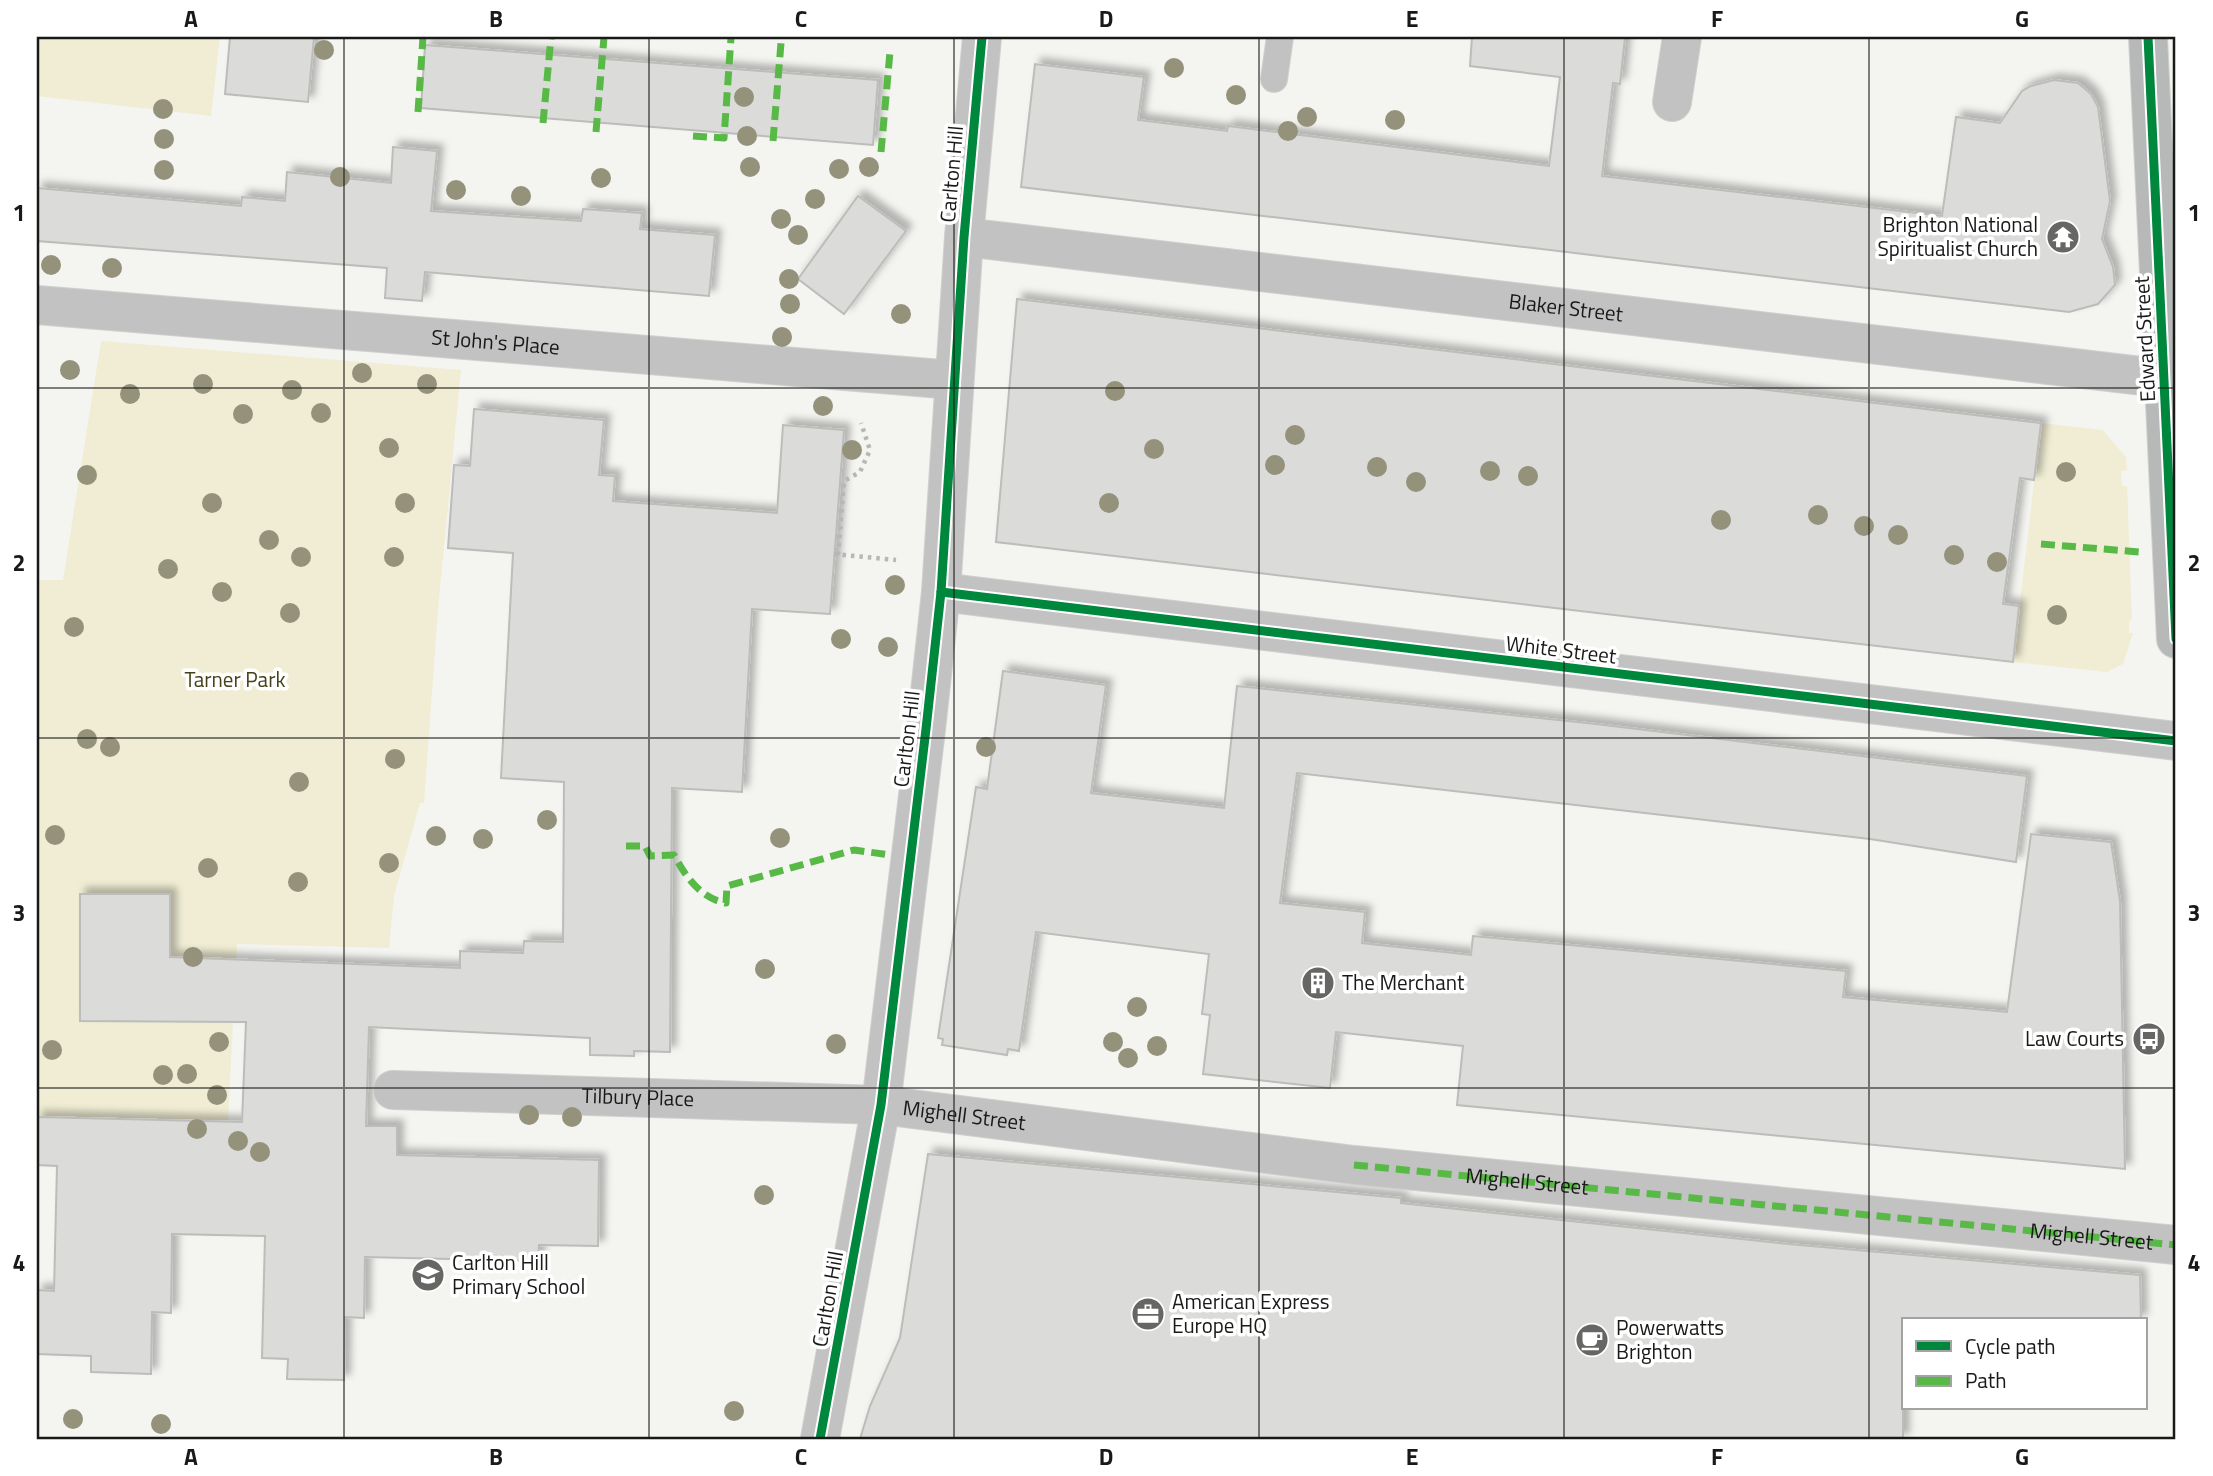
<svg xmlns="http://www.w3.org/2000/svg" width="2213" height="1476" font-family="'Titillium Web',sans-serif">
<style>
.green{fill:#f0edd4}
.building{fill:#dbdbd9;stroke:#bcbcbb;stroke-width:2;filter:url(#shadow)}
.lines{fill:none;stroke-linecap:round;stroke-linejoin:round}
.lane-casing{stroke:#d0d0cf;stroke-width:28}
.street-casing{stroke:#d0d0cf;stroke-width:40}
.secondary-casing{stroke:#d0d0cf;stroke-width:40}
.path{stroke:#b6b7b6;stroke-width:4.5;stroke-dasharray:3.5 5;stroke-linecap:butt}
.lane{stroke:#c1c2c1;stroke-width:26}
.street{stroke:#c1c2c1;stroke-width:38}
.secondary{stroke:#b7b8b8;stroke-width:38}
.quiet{stroke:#58b947;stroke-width:7;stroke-dasharray:14 7;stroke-linecap:butt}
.cycleway-casing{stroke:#fff;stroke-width:13}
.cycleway{stroke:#00873e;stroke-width:9}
.tree{fill:#94927a}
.grid{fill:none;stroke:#191918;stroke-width:2;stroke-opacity:0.55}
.labels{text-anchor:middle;stroke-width:7;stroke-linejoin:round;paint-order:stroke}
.street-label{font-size:21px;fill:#191918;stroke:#fff}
.poi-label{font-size:21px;fill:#191918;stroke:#fff;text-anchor:start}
.park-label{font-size:21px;fill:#464118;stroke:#fff}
.neatline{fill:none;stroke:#191918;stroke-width:2.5}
.grid-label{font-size:23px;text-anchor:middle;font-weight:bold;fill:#191918}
</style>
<defs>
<filter id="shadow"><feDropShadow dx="6" dy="-6" stdDeviation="3.5" flood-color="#0004"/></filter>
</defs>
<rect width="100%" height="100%" fill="#f4f4f1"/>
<g class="green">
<polygon points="37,37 220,37 211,116 37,96"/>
<polygon points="101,341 461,370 438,609 424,803 420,803 394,896 389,948 237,944 228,1120 37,1116 37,580 63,580"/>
<polygon points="2041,423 2103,430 2126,457 2127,470 2121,471 2122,486 2127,486 2132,620 2129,621 2129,633 2133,633 2123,664 2107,672 2013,662"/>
</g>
<g class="building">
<polygon points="230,37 314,37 308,102 225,94"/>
<polygon points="1472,37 1625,37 1620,84 1613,83 1602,176 1942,216 1956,117 2000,123 2022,91 2031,86 2054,80 2078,83 2091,94 2098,107 2110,201 2102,239 2113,267 2115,285 2098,304 2069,312 1021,187 1035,64 1144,77 1138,120 1227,131 1228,126 1549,166 1560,77 1470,66"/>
<polygon points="425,45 878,80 873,145 421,108"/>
<polygon points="393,147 437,151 431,211 581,221 583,209 642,213 640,229 715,235 709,296 425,272 422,301 385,298 387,268 37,241 37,188 241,206 242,197 285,201 287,172 391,183"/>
<polygon points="858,196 906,231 844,314 798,279"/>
<polygon points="1017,299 2041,423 2034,480 2020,478 2003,604 2019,606 2013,662 996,542"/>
<polygon points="474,409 604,420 599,475 615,476 613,501 777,513 783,425 844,430 830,614 752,609 742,792 672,788 670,1052 634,1051 634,1056 590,1055 590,1038 369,1027 366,1126 397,1126 397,1155 599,1160 598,1246 539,1245 538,1261 365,1257 364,1318 345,1317 344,1380 287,1379 288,1359 262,1358 265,1236 172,1234 171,1313 152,1312 151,1374 91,1372 91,1356 37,1354 37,1290 54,1291 57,1166 37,1165 37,1117 242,1122 246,1022 80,1021 80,894 170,894 170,957 460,968 460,951 523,953 524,941 563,942 564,782 501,778 513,553 448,548 454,465 470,466"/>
<polygon points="1003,671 1106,685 1091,793 1224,808 1237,686 1596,724 2027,776 2016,862 1870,839 1297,773 1280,903 1365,912 1362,943 1471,955 1473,936 1846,971 1843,997 2007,1012 2031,834 2111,842 2120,901 2125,1169 1457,1105 1463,1046 1336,1032 1330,1088 1203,1074 1210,1015 1202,1014 1209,954 1036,932 1019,1051 1008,1049 1007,1055 942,1045 943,1039 938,1038 976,787 987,789"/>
<polygon points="928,1154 1401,1198 1401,1203 1788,1244 2140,1275 2141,1320 1903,1320 1903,1439 860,1439 870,1406 900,1338"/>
</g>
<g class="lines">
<defs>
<polyline id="lane" points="1274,79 1280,37"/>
<g id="street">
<polyline points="1672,102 1682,37"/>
<path id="s1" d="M964 237 2176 380"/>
<path id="s2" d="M37 305 954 380"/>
<polyline points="941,592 2176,741"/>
<path id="s3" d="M393 1090 881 1105 1354 1165 2176 1245"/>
<polyline points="820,1439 881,1105 926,729 941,592 964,237 982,37"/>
</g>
<polyline id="secondary" points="2148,37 2176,639"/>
</defs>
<use href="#lane" class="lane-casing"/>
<use href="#street" class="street-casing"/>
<use href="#secondary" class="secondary-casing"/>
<g class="path">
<polyline points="834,554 896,560"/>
<polyline points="838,555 844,481 860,472 870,450 861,423"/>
</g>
<use href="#lane" class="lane"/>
<use href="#street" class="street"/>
<use href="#secondary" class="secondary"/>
<g class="quiet">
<polyline points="418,112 423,37"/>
<polyline points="543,123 551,37"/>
<polyline points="596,132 604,37"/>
<polyline points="693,136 724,138 731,38"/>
<polyline points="773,141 781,43"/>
<polyline points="881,152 890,52"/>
<polyline points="2041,544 2140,552"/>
<path d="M626 846H645L650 856 674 855C685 876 701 899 726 903L727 886 854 850 890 855"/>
<polyline points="1354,1165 2176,1245"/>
</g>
<defs>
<g id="cycleway">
<polyline points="2148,37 2176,639"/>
<polyline points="941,592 2176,741"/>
<polyline points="820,1439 881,1105 926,729 941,592 964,237 982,37"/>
</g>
</defs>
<use href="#cycleway" class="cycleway-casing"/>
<use href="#cycleway" class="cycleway"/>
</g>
<g class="tree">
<circle cx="324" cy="50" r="10"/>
<circle cx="1174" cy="68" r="10"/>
<circle cx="1236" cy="95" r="10"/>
<circle cx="744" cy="97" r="10"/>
<circle cx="163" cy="109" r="10"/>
<circle cx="1307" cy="117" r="10"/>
<circle cx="1395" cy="120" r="10"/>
<circle cx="1288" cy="131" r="10"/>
<circle cx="747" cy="136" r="10"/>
<circle cx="164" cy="139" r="10"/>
<circle cx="750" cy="167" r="10"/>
<circle cx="869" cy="167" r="10"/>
<circle cx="839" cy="169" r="10"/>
<circle cx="164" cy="170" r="10"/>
<circle cx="340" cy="177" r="10"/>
<circle cx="601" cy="178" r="10"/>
<circle cx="456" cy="190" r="10"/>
<circle cx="521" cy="196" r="10"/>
<circle cx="815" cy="199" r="10"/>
<circle cx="781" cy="219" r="10"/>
<circle cx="798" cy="235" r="10"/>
<circle cx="51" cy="265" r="10"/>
<circle cx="112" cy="268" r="10"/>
<circle cx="789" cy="279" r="10"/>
<circle cx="790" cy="304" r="10"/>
<circle cx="901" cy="314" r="10"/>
<circle cx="782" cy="337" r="10"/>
<circle cx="70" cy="370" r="10"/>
<circle cx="362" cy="373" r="10"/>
<circle cx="203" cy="384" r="10"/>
<circle cx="427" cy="384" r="10"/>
<circle cx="292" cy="390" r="10"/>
<circle cx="1115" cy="391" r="10"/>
<circle cx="130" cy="394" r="10"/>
<circle cx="823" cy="406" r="10"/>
<circle cx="321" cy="413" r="10"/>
<circle cx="243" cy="414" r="10"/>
<circle cx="1295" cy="435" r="10"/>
<circle cx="389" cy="448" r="10"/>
<circle cx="1154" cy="449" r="10"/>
<circle cx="852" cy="450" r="10"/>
<circle cx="1275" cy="465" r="10"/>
<circle cx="1377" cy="467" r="10"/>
<circle cx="1490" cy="471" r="10"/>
<circle cx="2066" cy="472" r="10"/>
<circle cx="87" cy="475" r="10"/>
<circle cx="1528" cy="476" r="10"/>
<circle cx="1416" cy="482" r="10"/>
<circle cx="212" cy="503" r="10"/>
<circle cx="405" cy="503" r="10"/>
<circle cx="1109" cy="503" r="10"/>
<circle cx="1818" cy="515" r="10"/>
<circle cx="1721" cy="520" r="10"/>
<circle cx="1864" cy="526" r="10"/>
<circle cx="1898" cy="535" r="10"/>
<circle cx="269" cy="540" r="10"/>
<circle cx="1954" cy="555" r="10"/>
<circle cx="301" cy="557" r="10"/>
<circle cx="394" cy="557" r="10"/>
<circle cx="1997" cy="562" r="10"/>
<circle cx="168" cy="569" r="10"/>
<circle cx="895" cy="585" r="10"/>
<circle cx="222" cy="592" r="10"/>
<circle cx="290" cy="613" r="10"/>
<circle cx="2057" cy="615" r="10"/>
<circle cx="74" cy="627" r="10"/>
<circle cx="841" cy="639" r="10"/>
<circle cx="888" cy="647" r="10"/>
<circle cx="87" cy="739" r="10"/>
<circle cx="110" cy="747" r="10"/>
<circle cx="986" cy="747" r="10"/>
<circle cx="395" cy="759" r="10"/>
<circle cx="299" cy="782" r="10"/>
<circle cx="547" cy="820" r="10"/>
<circle cx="55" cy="835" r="10"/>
<circle cx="436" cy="836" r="10"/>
<circle cx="780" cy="838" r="10"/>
<circle cx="483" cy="839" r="10"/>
<circle cx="389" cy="863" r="10"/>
<circle cx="208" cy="868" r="10"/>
<circle cx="298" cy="882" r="10"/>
<circle cx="193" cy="957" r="10"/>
<circle cx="765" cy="969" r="10"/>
<circle cx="1137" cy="1007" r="10"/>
<circle cx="219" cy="1042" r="10"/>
<circle cx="1113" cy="1042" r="10"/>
<circle cx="836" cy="1044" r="10"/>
<circle cx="1157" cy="1046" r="10"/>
<circle cx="52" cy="1050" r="10"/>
<circle cx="1128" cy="1058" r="10"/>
<circle cx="187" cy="1074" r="10"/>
<circle cx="163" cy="1075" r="10"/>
<circle cx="217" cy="1095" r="10"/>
<circle cx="529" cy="1115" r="10"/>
<circle cx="572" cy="1117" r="10"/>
<circle cx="197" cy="1129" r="10"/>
<circle cx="238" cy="1141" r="10"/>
<circle cx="260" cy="1152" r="10"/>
<circle cx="764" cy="1195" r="10"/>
<circle cx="734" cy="1411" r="10"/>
<circle cx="73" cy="1419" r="10"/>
<circle cx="161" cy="1424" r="10"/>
</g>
<path class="grid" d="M344 37V1439M649 37V1439M954 37V1439M1259 37V1439M1564 37V1439M1869 37V1439M37 388H2176M37 738H2176M37 1088H2176"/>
<defs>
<symbol id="temple-disc" viewBox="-11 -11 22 22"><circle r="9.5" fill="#666664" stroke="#fff"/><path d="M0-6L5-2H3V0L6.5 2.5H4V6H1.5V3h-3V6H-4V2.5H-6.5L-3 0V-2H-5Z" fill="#fff"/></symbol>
<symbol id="building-disc" viewBox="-11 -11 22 22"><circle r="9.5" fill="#666664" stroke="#fff"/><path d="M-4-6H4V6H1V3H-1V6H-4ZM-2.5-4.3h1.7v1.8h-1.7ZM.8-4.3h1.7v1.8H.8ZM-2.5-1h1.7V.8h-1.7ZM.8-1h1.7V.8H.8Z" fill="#fff"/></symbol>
<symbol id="bus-disc" viewBox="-11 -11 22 22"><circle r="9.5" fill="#666664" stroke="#fff"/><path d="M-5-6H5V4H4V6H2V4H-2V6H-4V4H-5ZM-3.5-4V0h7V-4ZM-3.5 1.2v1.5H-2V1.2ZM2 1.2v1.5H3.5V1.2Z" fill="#fff"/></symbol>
<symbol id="school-disc" viewBox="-11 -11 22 22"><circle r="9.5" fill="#666664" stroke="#fff"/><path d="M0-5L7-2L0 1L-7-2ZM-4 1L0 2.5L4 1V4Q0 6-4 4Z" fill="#fff"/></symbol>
<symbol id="office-disc" viewBox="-11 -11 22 22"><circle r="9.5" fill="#666664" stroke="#fff"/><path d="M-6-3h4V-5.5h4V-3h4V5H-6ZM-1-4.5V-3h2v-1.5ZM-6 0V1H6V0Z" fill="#fff"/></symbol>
<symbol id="cafe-disc" viewBox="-11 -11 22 22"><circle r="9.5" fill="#666664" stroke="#fff"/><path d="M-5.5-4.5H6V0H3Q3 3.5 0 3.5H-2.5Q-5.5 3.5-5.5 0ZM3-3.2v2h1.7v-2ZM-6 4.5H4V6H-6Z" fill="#fff"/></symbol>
</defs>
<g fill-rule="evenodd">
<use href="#temple-disc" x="2044" y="218" width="38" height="38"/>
<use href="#building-disc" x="1299" y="964" width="38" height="38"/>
<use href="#bus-disc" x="2130" y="1020" width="38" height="38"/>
<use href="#school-disc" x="409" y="1256" width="38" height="38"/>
<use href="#office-disc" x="1129" y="1295" width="38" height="38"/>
<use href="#cafe-disc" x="1573" y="1321" width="38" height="38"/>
</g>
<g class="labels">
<g class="street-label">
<text transform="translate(952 174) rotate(-85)" y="7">Carlton Hill</text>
<text dy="7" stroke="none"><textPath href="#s1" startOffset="606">Blaker Street</textPath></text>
<text transform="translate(2145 339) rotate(-93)" y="7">Edward Street</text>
<text dy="7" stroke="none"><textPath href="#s2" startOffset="460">St John's Place</textPath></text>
<text transform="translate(1561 650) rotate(7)" y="7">White Street</text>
<text transform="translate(907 739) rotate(-83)" y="7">Carlton Hill</text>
<text dy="7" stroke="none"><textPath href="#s3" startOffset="245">Tilbury Place</textPath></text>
<text dy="7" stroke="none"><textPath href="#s3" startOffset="572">Mighell Street</textPath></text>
<text dy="7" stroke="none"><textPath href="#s3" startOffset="1139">Mighell Street</textPath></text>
<text dy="7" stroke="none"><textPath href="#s3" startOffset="1706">Mighell Street</textPath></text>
<text transform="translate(828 1299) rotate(-80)" y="7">Carlton Hill</text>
</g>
<g class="poi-label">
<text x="2038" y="232" text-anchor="end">Brighton National<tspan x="2038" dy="24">Spiritualist Church</tspan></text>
<text x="1342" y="990">The Merchant</text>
<text x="2124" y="1046" text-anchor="end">Law Courts</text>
<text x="452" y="1270">Carlton Hill<tspan x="452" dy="24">Primary School</tspan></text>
<text x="1172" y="1309">American Express<tspan x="1172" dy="24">Europe HQ</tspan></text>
<text x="1616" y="1335">Powerwatts<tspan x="1616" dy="24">Brighton</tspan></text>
</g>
<g class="park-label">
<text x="235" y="687">Tarner Park</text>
</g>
</g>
<rect width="2213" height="1476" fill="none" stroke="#ffffff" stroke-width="77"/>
<rect x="1902" y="1318" width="245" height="91" fill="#ffffff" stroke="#a3a3a3" stroke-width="2"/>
<rect x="1916" y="1341" width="35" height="10" fill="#00873e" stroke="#a3a3a3" stroke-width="2"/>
<text x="1965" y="1354" font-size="21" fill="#191918">Cycle path</text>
<rect x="1916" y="1376" width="35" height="10" fill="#58b947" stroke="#a3a3a3" stroke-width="2"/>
<text x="1965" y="1388" font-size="21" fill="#191918">Path</text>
<rect x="38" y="38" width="2136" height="1400" class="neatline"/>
<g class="grid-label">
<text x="191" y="27">A</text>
<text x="496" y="27">B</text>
<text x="801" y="27">C</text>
<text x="1106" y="27">D</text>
<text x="1412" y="27">E</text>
<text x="1717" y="27">F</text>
<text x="2022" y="27">G</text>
<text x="19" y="221">1</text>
<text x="2194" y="221">1</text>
<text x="19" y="571">2</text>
<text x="2194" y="571">2</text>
<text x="19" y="921">3</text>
<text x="2194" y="921">3</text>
<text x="19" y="1271">4</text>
<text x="2194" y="1271">4</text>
<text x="191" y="1465">A</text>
<text x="496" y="1465">B</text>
<text x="801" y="1465">C</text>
<text x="1106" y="1465">D</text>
<text x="1412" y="1465">E</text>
<text x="1717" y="1465">F</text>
<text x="2022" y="1465">G</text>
</g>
</svg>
